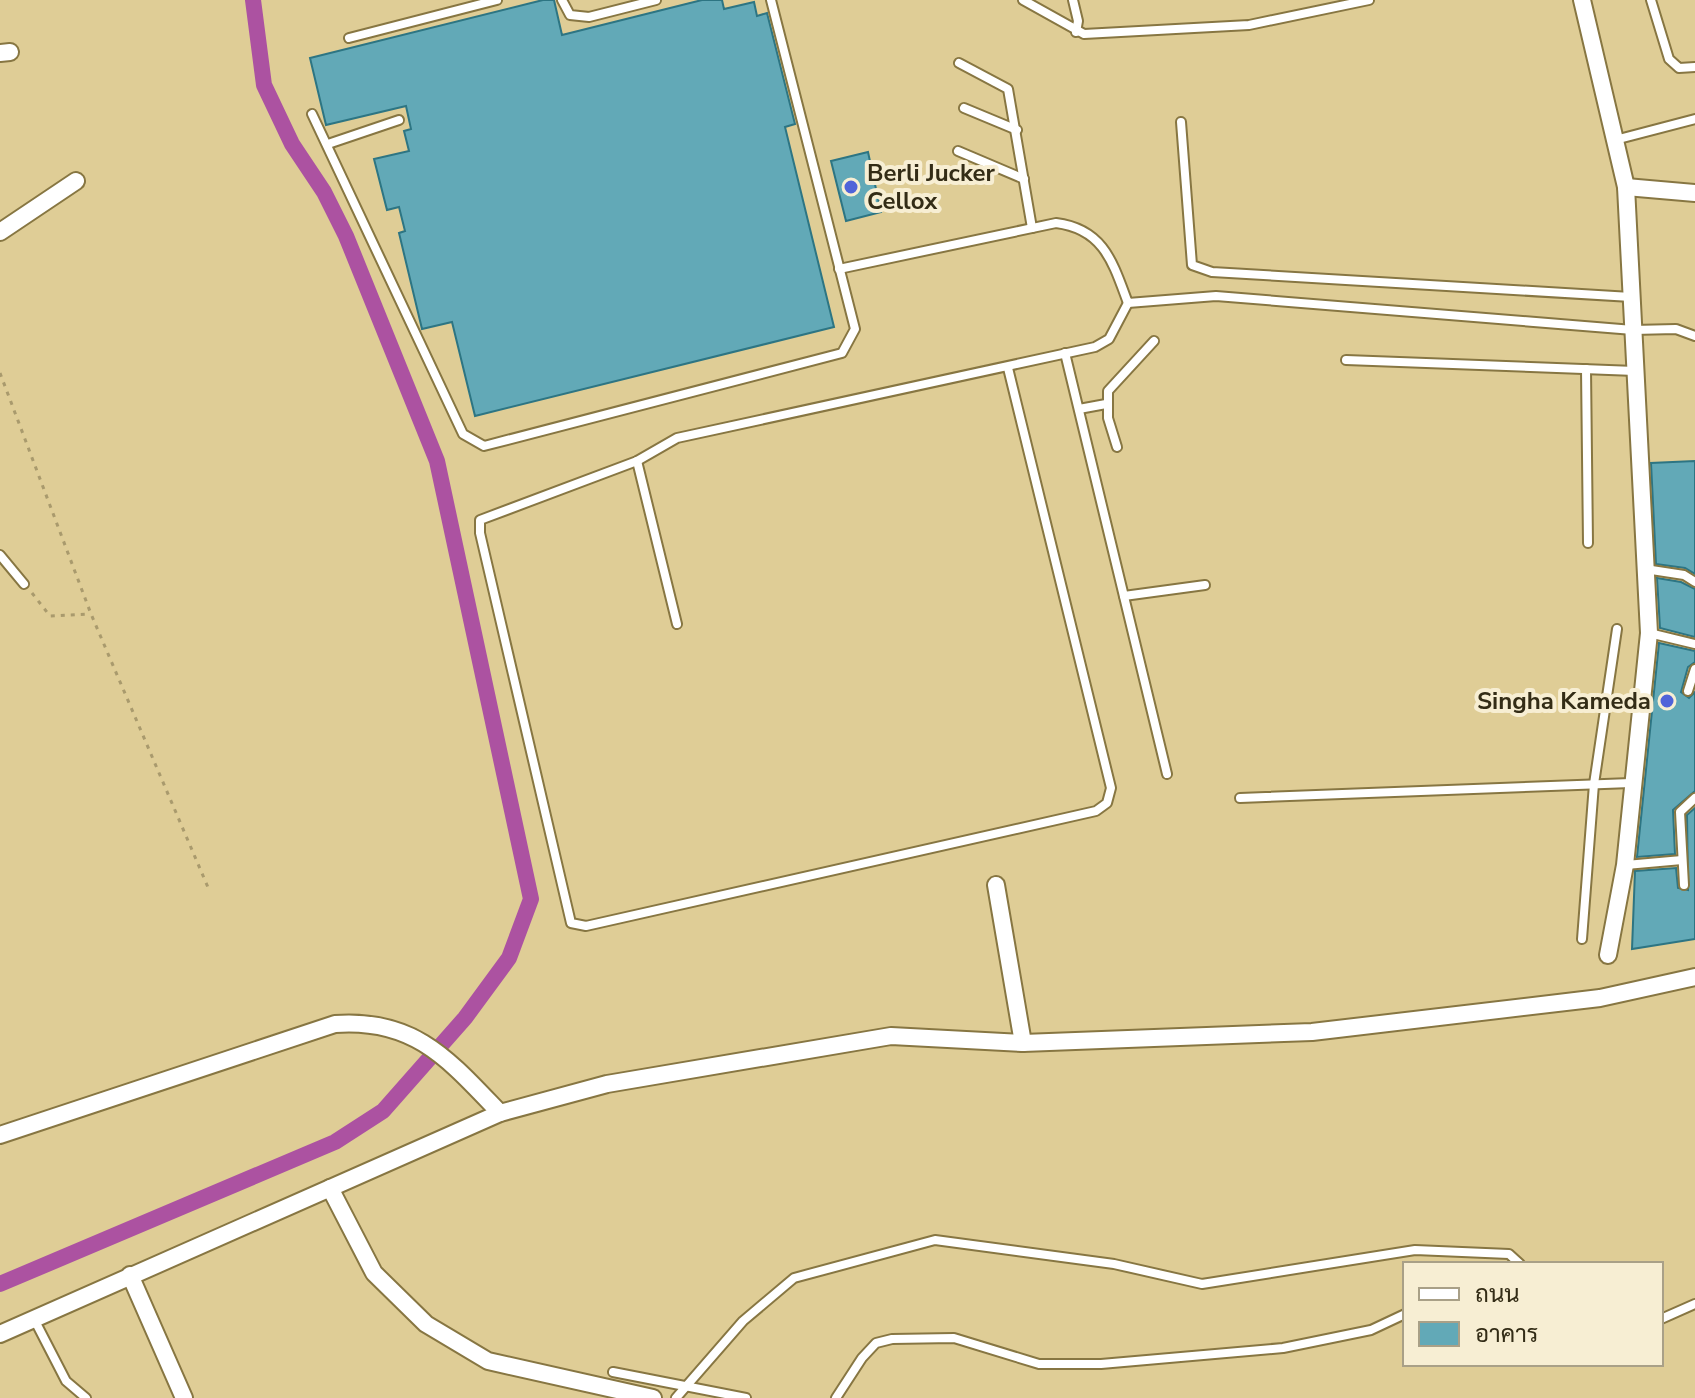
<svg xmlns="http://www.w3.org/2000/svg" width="1695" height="1398" font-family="'Nunito Sans',Sarabun,sans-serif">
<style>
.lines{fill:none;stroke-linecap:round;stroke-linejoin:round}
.canal{stroke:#ac52a1;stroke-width:16}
.building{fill:#62a9b7;stroke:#2d7583;stroke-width:2}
.service-casing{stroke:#877642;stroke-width:12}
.minor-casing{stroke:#877642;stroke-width:20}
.path{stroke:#a99a6d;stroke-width:3;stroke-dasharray:4 6;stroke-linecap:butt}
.service{stroke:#fff;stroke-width:8}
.minor{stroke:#fff;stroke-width:16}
.poi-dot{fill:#5063d9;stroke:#f7eed3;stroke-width:3}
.labels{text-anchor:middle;stroke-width:8;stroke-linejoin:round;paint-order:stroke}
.poi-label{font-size:24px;font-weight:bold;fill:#332c16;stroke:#f7eed3;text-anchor:start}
</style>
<rect width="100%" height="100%" fill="#dfcd96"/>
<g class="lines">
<polyline class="canal" points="0,1284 335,1142 383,1111 465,1018 509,958 531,899 437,461 346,236 324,192 292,144 264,85 253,0"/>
</g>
<g class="building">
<polygon points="543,0 554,0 562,35 702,0 722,0 724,9 754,2 757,16 767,13 795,124 785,127 834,327 475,416 452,322 422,329 399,233 405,231 399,207 387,210 374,159 409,151 404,131 411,129 406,106 326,125 310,58"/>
<polygon points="868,152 881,212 846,221 831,161"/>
<polygon points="1695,461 1695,574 1685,568 1656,564 1651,463"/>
<polygon points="1657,578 1681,582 1695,589 1695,637 1660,628"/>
<polygon points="1659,643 1695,651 1695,662 1688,667 1681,692 1689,698 1695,692 1695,791 1673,810 1675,854 1637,857"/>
<polygon points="1695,808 1695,939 1632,949 1635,871 1676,868 1678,888 1688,890 1687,815"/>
</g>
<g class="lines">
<defs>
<g id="service">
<polyline points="562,0 570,15 589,17 656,0"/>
<polyline points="1023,0 1084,34 1249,25 1369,0"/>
<polyline points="1073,0 1078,21 1076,32"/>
<polyline points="1651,0 1669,59 1679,68 1695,67"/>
<polyline points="349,38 497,0"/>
<polyline points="959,63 1008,89 1032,228"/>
<polyline points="964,108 1017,130"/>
<polyline points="312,114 463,434 484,446 842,353 855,329 771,0"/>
<polyline points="1181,122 1192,265 1212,272 1631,297"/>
<polyline points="1615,140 1695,119"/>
<polyline points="328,144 399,120"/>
<polyline points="958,151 1024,179"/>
<path d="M839 269 1056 223C1104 229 1113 263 1128 303L1216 296 1633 330 1676 329 1695 336"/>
<polyline points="1065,353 1167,774"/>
<polyline points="1346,360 1635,371"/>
<polyline points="1008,368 1111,788 1107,803 1096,811 586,926 571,923 480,533 480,520 637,461 677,438 1095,347 1109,339 1128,303"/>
<polyline points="1586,369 1588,543"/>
<polyline points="1079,409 1106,404"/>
<polyline points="1117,447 1108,418 1108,391 1154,341"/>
<polyline points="637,461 677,624"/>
<polyline points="0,555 24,584"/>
<polyline points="1645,569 1684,575 1695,582"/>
<polyline points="1124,596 1205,585"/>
<polyline points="1649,633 1695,644"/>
<polyline points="1688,691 1695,669"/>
<polyline points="1240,798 1631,783"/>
<polyline points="1626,865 1682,860"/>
<polyline points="1684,885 1680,812 1695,798"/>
<polyline points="1582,939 1594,784 1617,629"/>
<polyline points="34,1319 66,1381 86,1398"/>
<polyline points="1661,1319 1695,1304"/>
<polyline points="613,1372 746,1398"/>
<polyline points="676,1398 743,1321 794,1278 935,1240 1114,1264 1202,1284 1415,1250 1509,1254 1520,1264"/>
<polyline points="836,1398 862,1358 876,1343 892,1339 954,1338 1039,1364 1101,1364 1283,1348 1371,1330 1405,1314"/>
</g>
<g id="minor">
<polyline points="1582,0 1626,187 1649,633 1625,865 1608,955"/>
<polyline points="0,53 10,52"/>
<polyline points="1626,187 1695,193"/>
<polyline points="0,232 76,181"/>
<polyline points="996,885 1023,1043"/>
<path d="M0 1135 335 1024C415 1018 449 1060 500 1113"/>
<polyline points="330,1188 374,1273 426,1324 488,1361 653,1398"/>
<polyline points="130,1275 184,1398"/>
<polyline points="0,1334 500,1113 607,1084 891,1036 1023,1043 1312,1032 1600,998 1695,977"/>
</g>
</defs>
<use href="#service" class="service-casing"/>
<use href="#minor" class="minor-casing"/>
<g class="path">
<polyline points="0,373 91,614 210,892"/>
<polyline points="32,593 50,616 89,614"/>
</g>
<use href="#service" class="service"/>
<use href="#minor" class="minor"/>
</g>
<g class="poi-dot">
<circle cx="851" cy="187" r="8"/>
<circle cx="1667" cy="701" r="8"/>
</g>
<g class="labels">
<g class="poi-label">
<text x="867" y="181">Berli Jucker<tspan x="867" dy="28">Cellox</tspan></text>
<text x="1651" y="709" text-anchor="end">Singha Kameda</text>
</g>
</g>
<rect x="1403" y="1262" width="260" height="104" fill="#f7eed3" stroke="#a9a087" stroke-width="2"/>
<rect x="1419" y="1288" width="40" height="12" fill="#ffffff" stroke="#a9a087" stroke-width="2"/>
<text x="1475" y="1302" font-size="24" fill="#332c16">ถนน</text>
<rect x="1419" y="1322" width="40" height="24" fill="#62a9b7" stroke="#a9a087" stroke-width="2"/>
<text x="1475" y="1342" font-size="24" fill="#332c16">อาคาร</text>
</svg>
